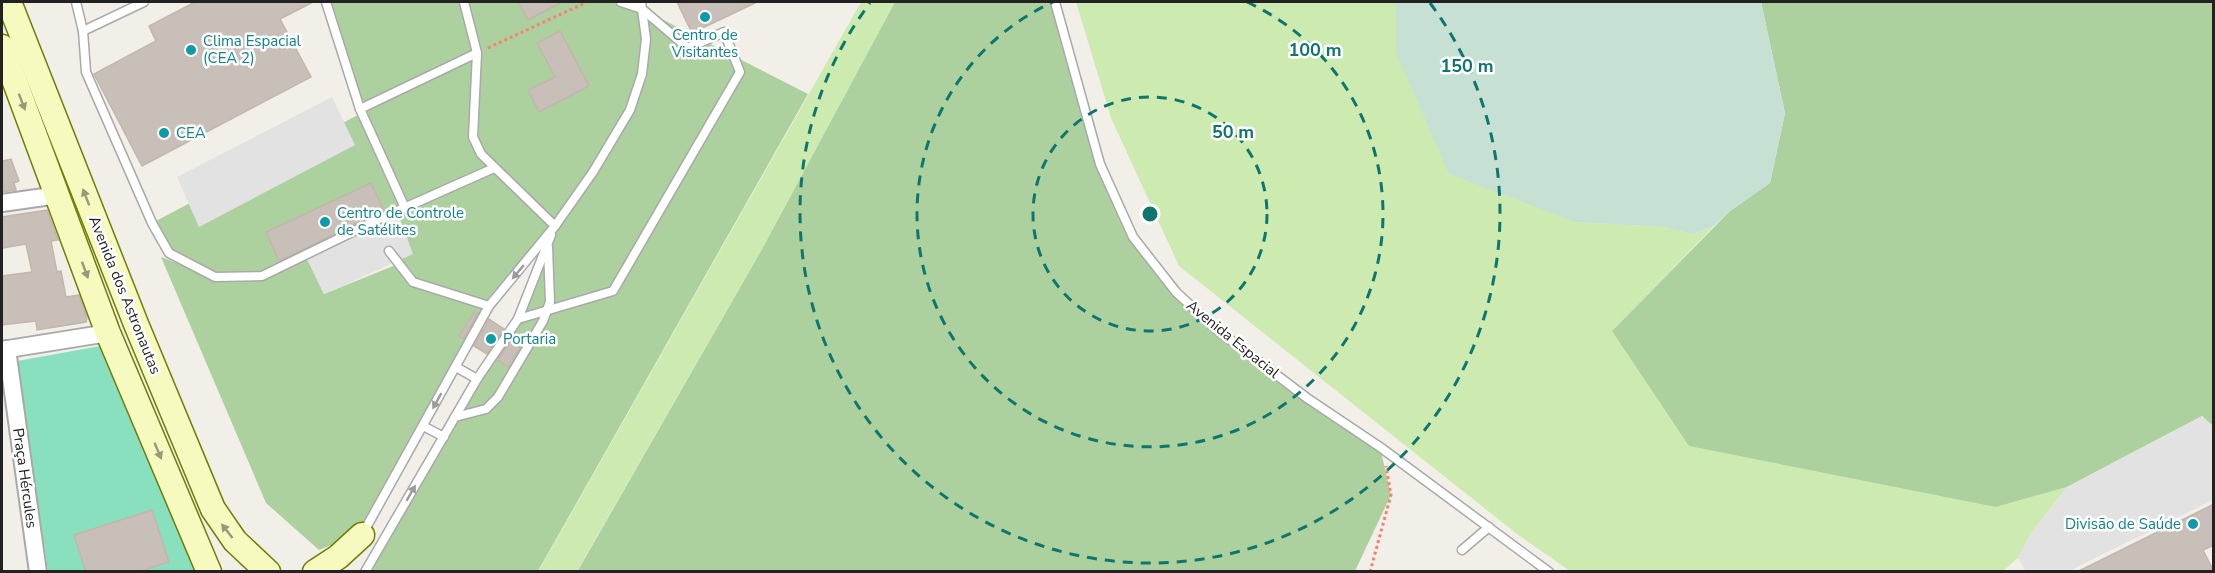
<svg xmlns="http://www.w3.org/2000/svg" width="2215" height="573" font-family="'Nunito Sans',sans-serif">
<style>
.grass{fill:#cdebb0}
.forest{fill:#add19e;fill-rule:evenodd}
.wetland{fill:#c6e0d4}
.pitch{fill:#88e0be}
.parking{fill:#e2e2e2}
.building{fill:#c7bfb8;stroke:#c4b6ab;stroke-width:1.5}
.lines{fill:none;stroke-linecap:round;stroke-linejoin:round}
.lane-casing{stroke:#a9a9a9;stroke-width:11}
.street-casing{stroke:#a9a9a9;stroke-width:20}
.secondary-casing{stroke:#707d05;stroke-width:27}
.path{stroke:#fa8072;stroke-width:3;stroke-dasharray:3 3;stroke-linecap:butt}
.lane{stroke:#fff;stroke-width:8}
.street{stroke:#fff;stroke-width:16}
.secondary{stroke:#f7fabf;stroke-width:24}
.oneway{fill:#979978}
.oneway2{fill:#9c9c9c}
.ring{fill:none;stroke:#0f766e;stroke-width:3;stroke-dasharray:10 8}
.culture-dot{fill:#0f9aa8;stroke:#fff;stroke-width:2}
.labels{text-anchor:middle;stroke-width:5;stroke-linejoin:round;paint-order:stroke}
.culture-label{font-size:15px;fill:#0d838f;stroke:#fff;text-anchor:start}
.street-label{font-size:15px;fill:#222;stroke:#fff}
.centre{fill:#0f766e;stroke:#fff;stroke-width:3}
.ring-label{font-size:18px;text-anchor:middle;font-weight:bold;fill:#0f766e;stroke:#fff;stroke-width:5;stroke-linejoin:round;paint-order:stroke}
</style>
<rect width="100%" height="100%" fill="#f2efe9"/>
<g class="grass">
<polygon points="861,2 895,2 761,251 577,571 538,572"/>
<polygon points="1076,2 1396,2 1396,53 1575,222 1663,227 1692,234 1714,226 1612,331 1996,507 2067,487 2031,533 2018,558 2003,571 1570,571 1517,534 1179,266 1111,118"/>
</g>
<g class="forest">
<path d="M326 2H640L642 9 808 94 538 571H366L518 319 554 228 489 306 362 533 319 550 266 503 161 257 208 275 169 253 152 223 455 64 360 109ZM492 159H493L546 217 494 168ZM392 216 389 251 398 264 324 294 307 259 273 272Z"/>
<polygon points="895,2 1055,2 1100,164 1133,237 1176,292 1216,329 1380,447 1391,495 1355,571 577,572 761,251"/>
<polygon points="1761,2 2213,2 2213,426 2202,416 2067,487 1996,507 1689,446 1612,331 1730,211 1770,183 1785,113"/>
</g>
<polygon class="wetland" points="1396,2 1761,2 1785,113 1770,183 1730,211 1714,226 1692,234 1663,227 1575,222 1449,174 1396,53"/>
<polygon class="pitch" points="100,346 201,571 48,571 17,361"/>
<g class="parking">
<polygon points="332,97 355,145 199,227 177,177"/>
<polygon points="399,216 413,254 324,294 307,259"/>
<polygon points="2202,416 2213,426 2213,500 2069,571 2026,571 2018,558 2031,533 2067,487"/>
</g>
<g class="building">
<polygon points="195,2 313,2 280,19 311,77 142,166 94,74 156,41 149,26"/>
<polygon points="518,2 562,2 528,20"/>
<polygon points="677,2 757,2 692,33"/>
<polygon points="560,31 589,86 539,112 528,90 555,77 537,43"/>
<polygon points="11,159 19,181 14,183 16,190 2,192 2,161"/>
<polygon points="371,183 384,210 279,261 266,232"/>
<polygon points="47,210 58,240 51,241 57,272 61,271 66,297 79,295 87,317 86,322 37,330 36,321 2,325 2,276 32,272 26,244 2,248 2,217"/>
<polygon points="475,311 478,313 463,339 459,336"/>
<polygon points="489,319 504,329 487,354 474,346"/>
<polygon points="514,335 524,341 508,367 498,360"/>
<polygon points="2214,504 2214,545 2203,550 2214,572 2077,572"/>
<polygon points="152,510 169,562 139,572 86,572 74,535"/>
</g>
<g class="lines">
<defs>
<g id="lane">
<polyline points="76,2 83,31 86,72 152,223 169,253 215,277 262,276 377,220 494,168"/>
<polyline points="326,2 360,109 405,208"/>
<polyline points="464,2 477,53 473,137 481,154 555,226"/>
<polyline points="1055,2 1100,164 1133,237 1176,292 1216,329 1307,398 1380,447 1549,572"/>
<polyline points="83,31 144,2"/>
<polyline points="360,109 477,53"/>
<polyline points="389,251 413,282 489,306"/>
<polyline points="518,319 613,291 740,72 724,32 688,48 642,9 621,2"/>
<polyline points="456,367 477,379"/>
<polyline points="455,417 486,409 498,397 543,321 550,302 548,247"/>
<polyline points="423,426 444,437"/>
<polyline points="362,535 489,306 555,226 593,172 630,110 642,74 646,39 641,2"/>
<polyline points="1462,550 1489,527"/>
<polyline points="365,572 477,379 518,319 551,235"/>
</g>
<g id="street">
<polyline points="2,203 58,195"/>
<polyline points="7,349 38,572"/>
<polyline points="2,350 108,333"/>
</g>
<g id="secondary">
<polyline points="9,2 136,324 213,509 235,541 268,572"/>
<polyline points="2,47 108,333 209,572"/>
<polyline points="315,572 338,557 362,535"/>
</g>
</defs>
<use href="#lane" class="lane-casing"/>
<use href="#street" class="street-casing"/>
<use href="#secondary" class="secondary-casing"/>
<g class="path">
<polyline points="488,48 587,2"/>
<polyline points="1370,572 1391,495 1386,466"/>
</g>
<use href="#lane" class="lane"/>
<use href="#street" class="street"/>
<use href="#secondary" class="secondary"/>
</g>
<defs><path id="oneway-solid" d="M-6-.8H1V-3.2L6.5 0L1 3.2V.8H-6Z" transform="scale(1.5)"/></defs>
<g class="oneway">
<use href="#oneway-solid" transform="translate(22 102) rotate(69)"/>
<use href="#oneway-solid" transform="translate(86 197) rotate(-111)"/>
<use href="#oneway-solid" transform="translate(85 270) rotate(70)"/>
<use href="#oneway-solid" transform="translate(158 451) rotate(67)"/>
<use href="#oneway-solid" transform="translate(227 531) rotate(-128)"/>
</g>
<g class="oneway2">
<use href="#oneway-solid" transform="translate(518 272) rotate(130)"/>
<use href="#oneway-solid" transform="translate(437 401) rotate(119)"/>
<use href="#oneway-solid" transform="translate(411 493) rotate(-60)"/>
</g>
<g class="ring">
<circle cx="1150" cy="214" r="117"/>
<path d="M1247 2A233 233 0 1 1 1053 2"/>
<path d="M1430 3A350 350 0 1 1 870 3"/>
</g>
<g class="culture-dot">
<circle cx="705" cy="17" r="6"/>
<circle cx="191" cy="50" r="6"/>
<circle cx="164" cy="133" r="6"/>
<circle cx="325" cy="222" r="6"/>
<circle cx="491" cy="339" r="6"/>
<circle cx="2193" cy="524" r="6"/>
</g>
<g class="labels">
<g class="culture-label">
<text x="705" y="40" text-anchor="middle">Centro de<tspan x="705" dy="17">Visitantes</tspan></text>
<text x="203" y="46">Clima Espacial<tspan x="203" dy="17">(CEA 2)</tspan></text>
<text x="176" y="138">CEA</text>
<text x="337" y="218">Centro de Controle<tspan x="337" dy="17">de Satélites</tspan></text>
<text x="503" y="344">Portaria</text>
<text x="2181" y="529" text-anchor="end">Divisão de Saúde</text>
</g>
<g class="street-label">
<text transform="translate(125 295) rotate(68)" y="5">Avenida dos Astronautas</text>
<text transform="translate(1233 339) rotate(39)" y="5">Avenida Espacial</text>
<text transform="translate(25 478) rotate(82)" y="5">Praça Hércules</text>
</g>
</g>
<circle cx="1150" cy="214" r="9" class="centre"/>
<g class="ring-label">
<text x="1315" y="56">100 m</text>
<text x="1467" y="72">150 m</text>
<text x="1233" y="138">50 m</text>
</g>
<rect width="2215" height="573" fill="none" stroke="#222222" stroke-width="6"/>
</svg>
